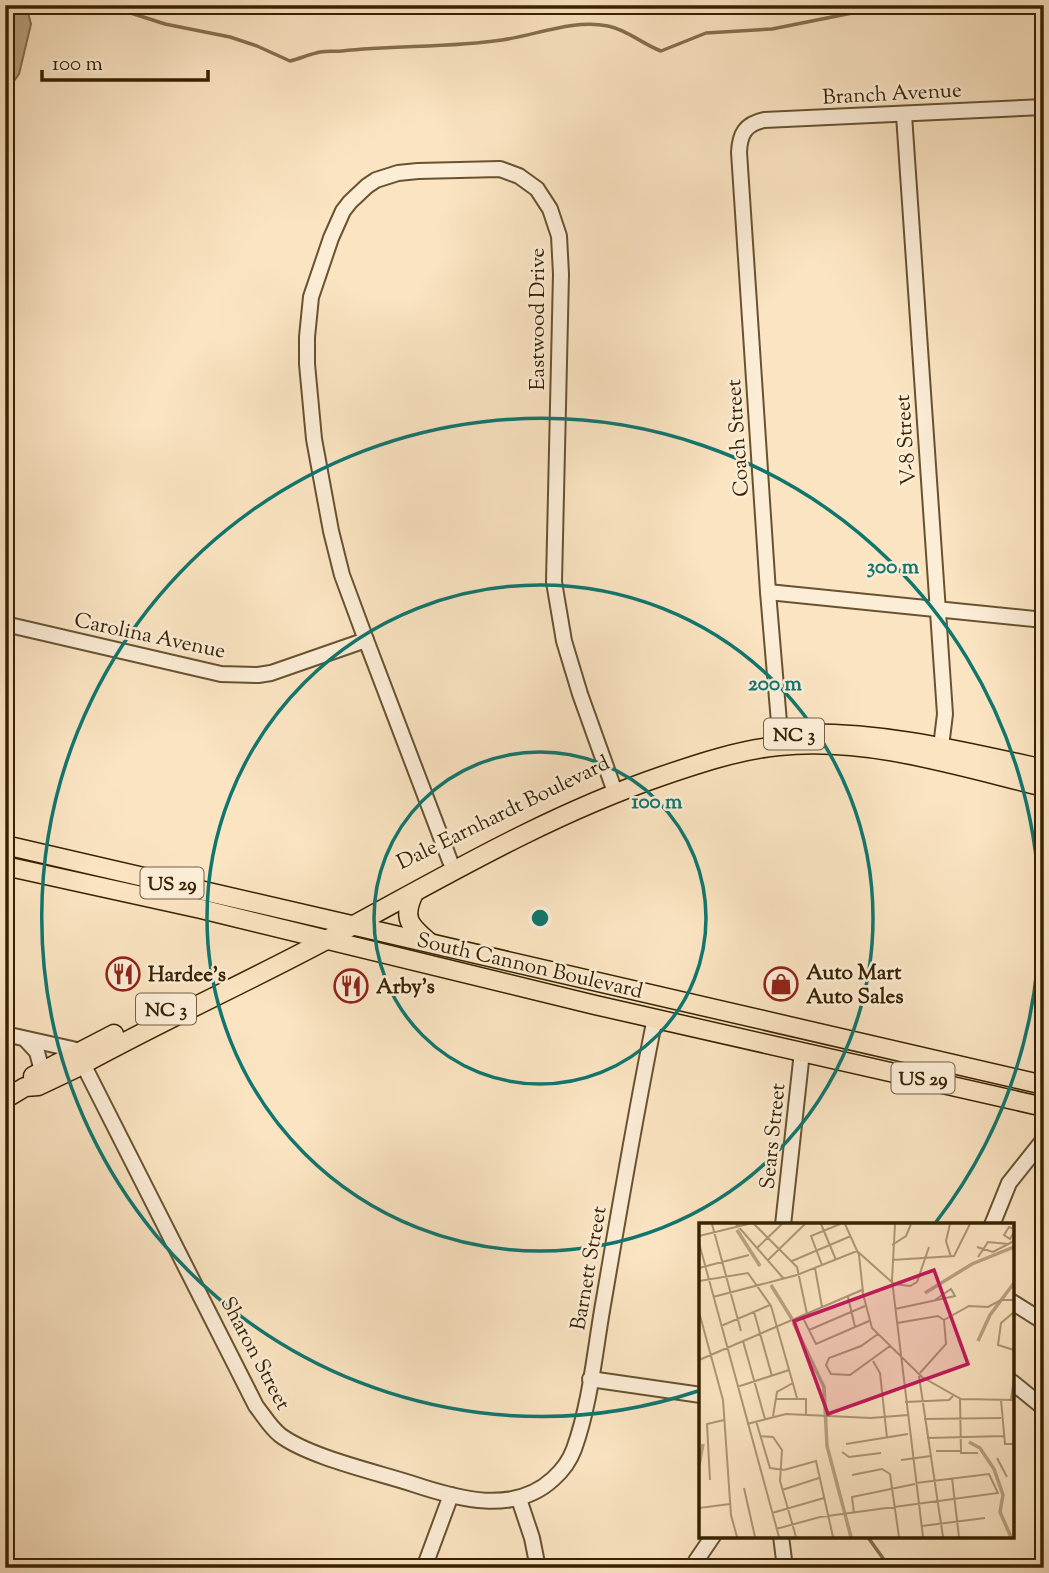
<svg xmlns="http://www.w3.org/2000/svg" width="1049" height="1573" font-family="'Sorts Mill Goudy',serif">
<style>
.water{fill:#b8a280;stroke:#846f4d;stroke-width:2}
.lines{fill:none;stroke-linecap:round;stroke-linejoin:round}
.stream{stroke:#846f4d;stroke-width:3.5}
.minor-casing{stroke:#685230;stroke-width:18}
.major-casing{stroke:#372200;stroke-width:21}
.minor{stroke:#fcedd7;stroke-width:14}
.major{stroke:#fbe4c2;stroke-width:18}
.ring{fill:none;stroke:#0f766e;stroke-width:3.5}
.labels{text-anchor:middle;stroke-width:5;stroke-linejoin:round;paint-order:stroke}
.shield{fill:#fcedd7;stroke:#725f40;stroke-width:2}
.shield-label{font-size:19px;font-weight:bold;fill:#372200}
.street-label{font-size:21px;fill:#372200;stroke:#fcedd7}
.poi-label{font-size:21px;font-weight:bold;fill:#372200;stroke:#fcedd7;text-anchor:start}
.inset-river{fill:none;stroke:#b8a280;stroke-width:3.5}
.inset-road{fill:none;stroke:#ad9674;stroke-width:2}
.view{fill:#c2185b;fill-opacity:0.15;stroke:#c2185b;stroke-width:3.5}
.inset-edge{fill:none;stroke:#372200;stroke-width:3.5}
.centre{fill:#0f766e;stroke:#fcedd7;stroke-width:3.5}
.ring-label{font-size:21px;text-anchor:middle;font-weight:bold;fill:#0f766e;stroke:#fcedd7;stroke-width:5;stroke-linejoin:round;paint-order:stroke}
</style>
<rect width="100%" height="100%" fill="#fbe4c2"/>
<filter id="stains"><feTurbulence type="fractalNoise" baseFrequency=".00286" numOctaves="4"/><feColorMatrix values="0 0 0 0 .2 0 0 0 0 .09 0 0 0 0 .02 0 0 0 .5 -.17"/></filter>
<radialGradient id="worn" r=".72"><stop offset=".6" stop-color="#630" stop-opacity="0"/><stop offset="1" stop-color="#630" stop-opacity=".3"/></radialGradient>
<polygon class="water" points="6,5 26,5 31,24 19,74 14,81 5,85"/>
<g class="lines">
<g class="stream">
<path d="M106 5 165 24 230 37 257 46 290 61C299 59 307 55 316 53 325 50 333 52 342 51 395 45 449 48 502 40 537 35 573 19 608 26 628 30 642 44 661 51L706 33 772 29 892 5"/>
<polyline points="867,1536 890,1568"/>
</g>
<defs>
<g id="minor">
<polyline points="904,115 945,714 940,755"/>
<polyline points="768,592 1044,620"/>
<polyline points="5,624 221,674 258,675 271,673 366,640"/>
<path d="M781 746 768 592 739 152C740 134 745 124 764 120L1044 107"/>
<polyline points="450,861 366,640 342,575 331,531 314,439 307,364 307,337 311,297 331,238 343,211 350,202 367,186 376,180 398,173 418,171 500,169 519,176 537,189 550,209 559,236 561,274 554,582 564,641 580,694 615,792"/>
<polyline points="5,1034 81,1051"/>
<polyline points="25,1039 37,1052 42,1071"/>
<path d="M83 1064 256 1406C264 1416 270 1427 280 1435 309 1457 376 1472 413 1484 458 1499 514 1515 553 1479 562 1471 570 1460 574 1449 591 1402 595 1348 604 1299 620 1205 636 1111 655 1018"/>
<polyline points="783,1225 802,1052"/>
<polyline points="992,1225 1009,1183 1044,1139"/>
<polyline points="1012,1302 1044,1322"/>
<polyline points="590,1379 701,1395"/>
<polyline points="1012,1382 1044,1408"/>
<polyline points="519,1499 532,1538 538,1568"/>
<polyline points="781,1536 785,1568"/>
<polyline points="424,1568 451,1495"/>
<polyline points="696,1568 696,1561 713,1536"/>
</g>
<g id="major">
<path d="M788 734C876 730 959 750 1044 769"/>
<polyline points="5,845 1044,1085"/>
<polyline points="5,866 201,909 595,1005 1044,1107"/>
<path d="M414 893C402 918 409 925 429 942"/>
<polyline points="33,1076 114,1034"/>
<path d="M5 1099 25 1087 38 1086 76 1068C159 1022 246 983 330 938 438 880 545 816 662 776 700 763 739 750 779 746 868 737 958 766 1044 787"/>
</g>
</defs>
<use href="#minor" class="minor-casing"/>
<use href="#major" class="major-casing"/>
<use href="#minor" class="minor"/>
<use href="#major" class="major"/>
</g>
<g class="ring">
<circle cx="540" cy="918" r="166"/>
<circle cx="540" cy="918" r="333"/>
<path d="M698 1391A499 499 0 1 1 936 1222"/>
</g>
<defs>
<symbol id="restaurant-ring" viewBox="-11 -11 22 22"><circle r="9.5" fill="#fcedd7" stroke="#8f2418" stroke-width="1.5"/><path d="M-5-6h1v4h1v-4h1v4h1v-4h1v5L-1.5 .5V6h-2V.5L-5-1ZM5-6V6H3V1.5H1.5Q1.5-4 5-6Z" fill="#8f2418"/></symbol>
<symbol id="shop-ring" viewBox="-11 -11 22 22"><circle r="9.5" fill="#fcedd7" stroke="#8f2418" stroke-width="1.5"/><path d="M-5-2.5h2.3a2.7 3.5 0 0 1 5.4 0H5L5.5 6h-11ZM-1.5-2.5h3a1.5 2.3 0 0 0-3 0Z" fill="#8f2418"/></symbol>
</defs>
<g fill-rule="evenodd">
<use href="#restaurant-ring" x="104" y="955" width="38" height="38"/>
<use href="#shop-ring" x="762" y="965" width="38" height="38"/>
<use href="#restaurant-ring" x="332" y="967" width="38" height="38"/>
</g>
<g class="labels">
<g class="shield">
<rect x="764" y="718.5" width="60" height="31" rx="5"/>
<rect x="140.5" y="867.5" width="63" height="31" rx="5"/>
<rect x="136" y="993.5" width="60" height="31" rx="5"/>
<rect x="891.5" y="1062.5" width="63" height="31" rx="5"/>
</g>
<g class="shield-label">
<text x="794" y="741">NC 3</text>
<text x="172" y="890">US 29</text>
<text x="166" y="1016">NC 3</text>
<text x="923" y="1085">US 29</text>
</g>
<g class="street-label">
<text transform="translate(892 93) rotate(-3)" y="7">Branch Avenue</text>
<text transform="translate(537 319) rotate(-90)" y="7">Eastwood Drive</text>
<text transform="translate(737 438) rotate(-94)" y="7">Coach Street</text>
<text transform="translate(905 440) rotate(-94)" y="7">V-8 Street</text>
<text transform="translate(150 635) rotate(12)" y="7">Carolina Avenue</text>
<text transform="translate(503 812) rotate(-26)" y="7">Dale Earnhardt Boulevard</text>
<text transform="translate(530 965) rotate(13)" y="7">South Cannon Boulevard</text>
<text transform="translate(772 1136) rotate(-84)" y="7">Sears Street</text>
<text transform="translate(588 1268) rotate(-80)" y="7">Barnett Street</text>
<text transform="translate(256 1353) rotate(62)" y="7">Sharon Street</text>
</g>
<g class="poi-label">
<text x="806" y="979">Auto Mart<tspan x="806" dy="24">Auto Sales</tspan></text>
<text x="148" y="981">Hardee's</text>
<text x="376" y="993">Arby's</text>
</g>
</g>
<g transform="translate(699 1223)">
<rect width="315" height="315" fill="#fbe4c2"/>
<path class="inset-river" d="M38 7 61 43M72 62 93 96M226 70 273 41 315 24M94 99 125 164 128 223 152 314M279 118 291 92 315 60M270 219 281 225 295 246 304 272 301 289 312 314M0 242 4 221"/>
<path class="inset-road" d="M13 1 42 108M37 1 85 56M55 1 98 44 108 91M122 1 137 37M146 1 160 32 164 69M196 1 193 57 224 314M251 1 247 18 252 34M315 6 310 4 305 12 311 16 315 9M0 13 49 1M0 20 80 314M193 22 207 13 212 1M278 24 294 29 315 18M58 25 83 1M279 34 289 19 309 21M69 37 106 1M193 37 255 33 271 1M93 38 152 13M123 42 112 13 141 1M0 45 50 32M116 45 123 84M0 58 49 50 72 83 98 175M163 67 173 105 223 154 262 176 315 177M14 74 98 52 158 28 195 61 211 63 218 59 230 24M149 74 156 104M196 86 256 73 252 66 236 77M0 89 24 177 32 292 38 314M55 89 73 153M315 89 302 100 299 122 315 127M103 93 117 121 170 98M245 97 270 83 289 84 302 77H315M198 100 239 93 245 97M22 103 71 82M110 107 166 83M179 111 162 123 130 135 127 142 132 151 151 152 191 123M44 118 66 196M0 137 163 67M174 138 181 150 188 215M221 150 247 121 245 97M220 153 244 314M38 164 90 147M77 176H107V192M261 176 262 230H279M302 177 306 221H315M312 177 315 155M206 179 250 177 254 173M74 193 78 169 94 160M225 196 302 195M57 198 71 245 85 247 117 238 134 314M48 201 87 191 172 195 209 192M61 213 74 214 83 227 81 258 97 314M228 215 306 213M147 221 209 211M237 228H262M143 229 150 234 182 230M298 235 308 254M202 237 232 233M153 252 183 246 191 251 200 314M253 255 260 314M11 257 8 201 25 197M45 265 56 314M83 267 120 255M0 285 31 281M73 290 125 275M155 290 153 274 216 261M223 303 286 295M77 306 121 294 299 270 290 251 217 260"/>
<path class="view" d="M235 47 269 141 129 191 95 98Z"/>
<rect width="315" height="315" class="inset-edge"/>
</g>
<circle cx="540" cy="918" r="10" class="centre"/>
<g class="ring-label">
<text x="893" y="573">300 m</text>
<text x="775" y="690">200 m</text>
<text x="657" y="808">100 m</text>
</g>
<rect width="1049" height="1573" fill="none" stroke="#fbe4c2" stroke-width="28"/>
<rect x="7" y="7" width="1035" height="1559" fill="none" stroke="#372200" stroke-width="3.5"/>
<rect x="14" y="14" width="1021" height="1545" fill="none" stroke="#372200" stroke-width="2"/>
<path d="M42 70v10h166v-10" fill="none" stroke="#372200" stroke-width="3.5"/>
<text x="52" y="70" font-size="21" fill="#372200" stroke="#fcedd7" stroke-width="5" paint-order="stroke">100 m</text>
<rect width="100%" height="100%" filter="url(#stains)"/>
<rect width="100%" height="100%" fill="url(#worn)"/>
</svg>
